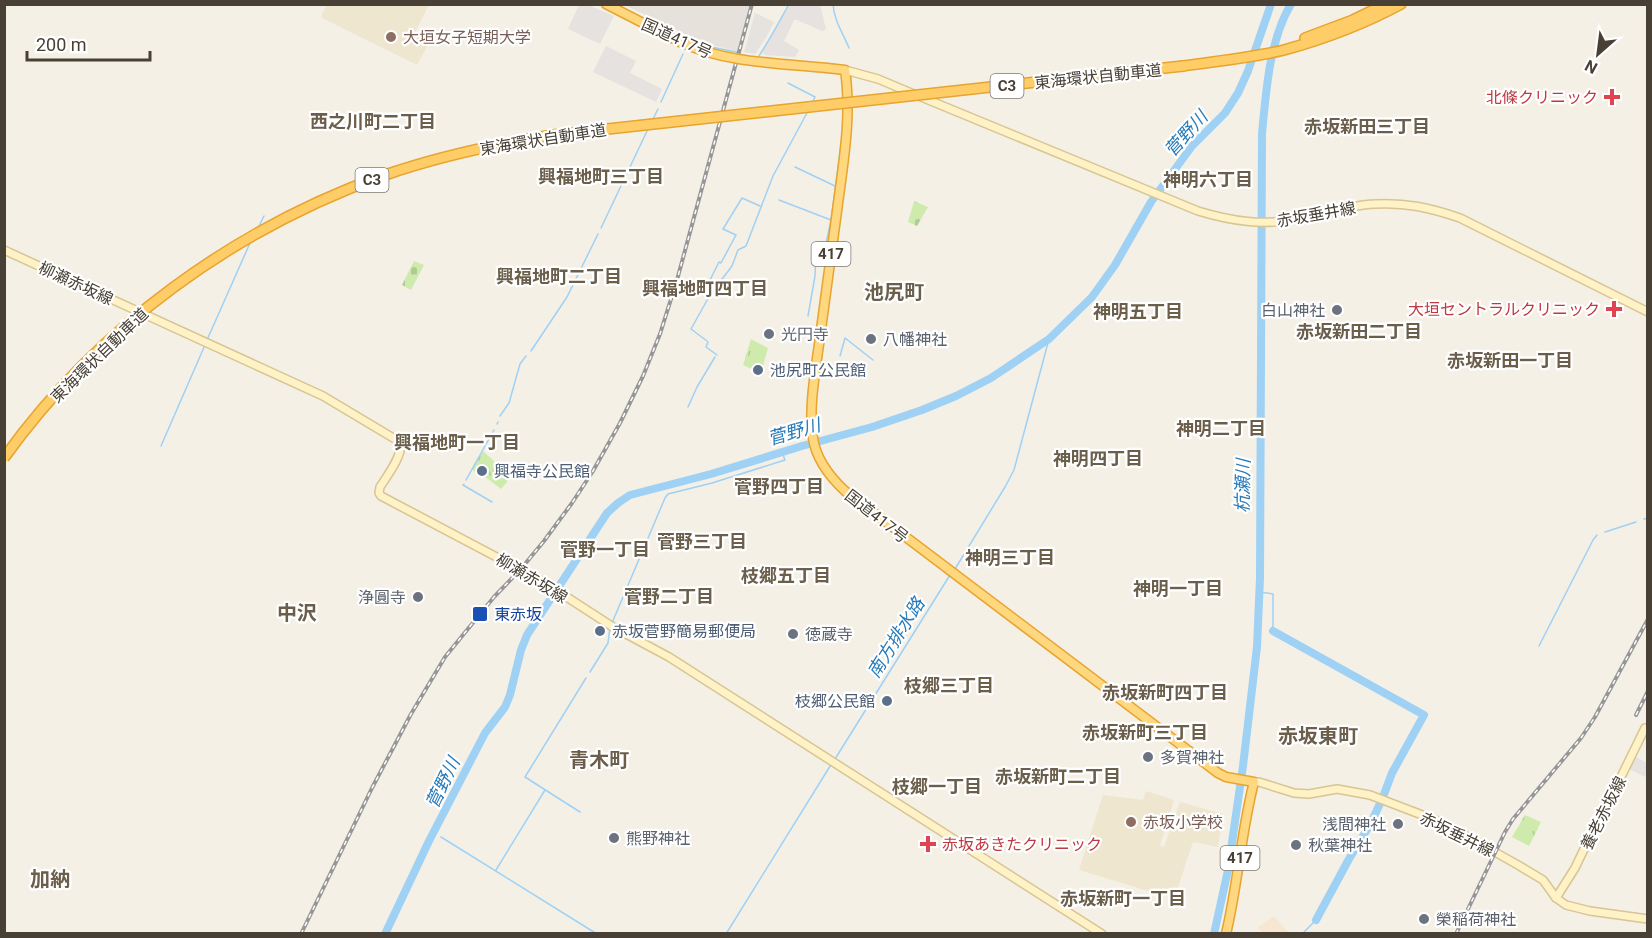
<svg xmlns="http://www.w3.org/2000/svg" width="1652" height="938" font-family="Roboto,'Noto Sans JP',sans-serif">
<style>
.commercial{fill:#f7e7d0}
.industrial{fill:#e6e2db}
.education{fill:#eee6cf}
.grass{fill:url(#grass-tufts)}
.cemetery{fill:url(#cemetery-stones)}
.parking{fill:#e5e2df}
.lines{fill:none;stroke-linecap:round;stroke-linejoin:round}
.stream{stroke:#9fd1f5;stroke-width:1.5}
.river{stroke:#9fd1f5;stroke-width:8}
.secondary-casing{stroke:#d7c593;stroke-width:10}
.trunk-casing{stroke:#e7a42e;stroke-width:11}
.motorway-casing{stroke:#e7a42e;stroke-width:12}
.secondary{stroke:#fff2c6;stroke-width:7}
.trunk{stroke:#ffd77e;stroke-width:8}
.motorway{stroke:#ffcd67;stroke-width:9}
.rail-casing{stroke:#969696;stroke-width:4}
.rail{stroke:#fff;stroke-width:1.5;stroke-dasharray:4.5;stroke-linecap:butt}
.trunk-bridge-casing{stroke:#e7a42e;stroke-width:11;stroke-linecap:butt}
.motorway-bridge-casing{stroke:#e7a42e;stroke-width:12;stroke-linecap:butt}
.trunk-bridge{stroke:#ffd77e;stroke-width:8}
.motorway-bridge{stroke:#ffcd67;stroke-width:9}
.education-dot{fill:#8d6e63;stroke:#fff;stroke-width:2}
.health-dot{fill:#e0444e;stroke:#fff;stroke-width:2}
.worship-dot{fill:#6b7280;stroke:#fff;stroke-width:2}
.service-dot{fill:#5c6f8a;stroke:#fff;stroke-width:2}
.transit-dot{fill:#1a4fb4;stroke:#fff;stroke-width:2}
.labels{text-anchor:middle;stroke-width:4.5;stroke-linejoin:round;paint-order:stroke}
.shield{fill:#fff;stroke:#7f7972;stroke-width:1.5}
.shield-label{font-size:15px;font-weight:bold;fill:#484035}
.education-label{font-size:16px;fill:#785e54;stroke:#fff;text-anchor:start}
.street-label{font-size:16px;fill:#484035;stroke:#fff}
.health-label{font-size:16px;fill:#be3a42;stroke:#fff;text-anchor:end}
.worship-label{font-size:16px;fill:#5b616d;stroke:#fff;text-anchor:start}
.service-label{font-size:16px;fill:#4e5e75;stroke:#fff;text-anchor:start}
.transit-label{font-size:16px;fill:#164399;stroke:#fff;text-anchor:start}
.neighbourhood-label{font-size:18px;font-weight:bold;fill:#6b5f4c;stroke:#fff}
.water-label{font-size:18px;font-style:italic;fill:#277bba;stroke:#fff}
.quarter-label{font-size:20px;font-weight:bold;fill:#6b5f4c;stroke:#fff}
</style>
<defs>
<pattern id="grass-tufts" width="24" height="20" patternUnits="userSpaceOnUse" patternTransform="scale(1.5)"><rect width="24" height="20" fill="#ceebad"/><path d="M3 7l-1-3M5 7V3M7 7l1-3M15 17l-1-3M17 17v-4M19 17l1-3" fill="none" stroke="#b2cb95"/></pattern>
<pattern id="cemetery-stones" width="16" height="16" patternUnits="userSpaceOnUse" patternTransform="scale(1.5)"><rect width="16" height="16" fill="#ceebad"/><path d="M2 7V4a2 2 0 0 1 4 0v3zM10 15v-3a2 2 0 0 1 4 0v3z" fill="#b2cb95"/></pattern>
</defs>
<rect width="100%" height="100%" fill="#f4f0e6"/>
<polygon class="commercial" points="1274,916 1289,933 1262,933 1258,927"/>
<polygon class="industrial" points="627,5 750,4 750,5 738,51 711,45 699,41 627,6"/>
<g class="education">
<polygon points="327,5 429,5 415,32 430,41 417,65 322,18 322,14"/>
<polygon points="1146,791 1174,800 1160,845 1164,847 1180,802 1223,814 1218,847 1193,842 1175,896 1158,894 1079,870 1103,795 1143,800"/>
</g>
<g class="grass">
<polygon points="751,339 768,348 761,373 743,365"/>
<polygon points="483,451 511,477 501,489 488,479 471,469"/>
<polygon points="1525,815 1541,822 1529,846 1512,837"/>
</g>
<g class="cemetery">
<polygon points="914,201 928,207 917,226 908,222"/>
<polygon points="414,261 424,265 411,290 402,285"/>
</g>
<g class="parking">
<polygon points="579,5 588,5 614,16 600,44 568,29"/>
<polygon points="789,5 820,5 826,29 822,31 797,20 794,20 784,41 799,50 795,57 765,55 762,52"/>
<polygon points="755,13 774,22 767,36 755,54 744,52"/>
<polygon points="606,46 636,61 630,73 662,89 656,102 593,72"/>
<polygon points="1634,756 1647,763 1647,771 1645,777 1627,768"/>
</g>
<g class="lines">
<g class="stream">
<path d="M833 4C834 21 843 33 849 48"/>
<polyline points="687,38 711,47 737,52"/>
<path d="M759 56C770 39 779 22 789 4"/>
<polyline points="788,83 815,97 812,104"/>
<polyline points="661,102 683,54"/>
<polyline points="653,119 658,109"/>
<polyline points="795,167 835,186"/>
<polyline points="779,200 831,220"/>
<polyline points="258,228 264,216"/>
<polyline points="601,228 648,129"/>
<polyline points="825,248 831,220 843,130"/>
<polyline points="710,280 719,262 721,263 736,235 723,229 742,198 760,206"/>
<polyline points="808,316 815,276 816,252"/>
<polyline points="207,340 250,243"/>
<polyline points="707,341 691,329 710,295 732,266 738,250 746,246 773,176 808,111"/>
<polyline points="708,342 706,347 717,355"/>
<polyline points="531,351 567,297 598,234"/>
<polyline points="840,356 845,338 873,360"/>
<polyline points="688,407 697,387 715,357"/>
<polyline points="500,416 509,403 520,364 526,356"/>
<polyline points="497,424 498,422"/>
<polyline points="161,446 205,345"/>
<polyline points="466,480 494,430"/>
<polyline points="464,484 463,485 492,502"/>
<polyline points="1644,519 1648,518"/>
<polyline points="1605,532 1636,522"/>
<polyline points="955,569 1005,487 1014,470 1049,339"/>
<polyline points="1259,592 1273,594 1273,631"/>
<polyline points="612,623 665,498 668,494 712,483 785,460 782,452"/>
<polyline points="1539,646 1593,540 1597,535"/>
<polyline points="590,672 608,643 610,627"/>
<polyline points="835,759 950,575"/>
<polyline points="580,812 525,777 586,678"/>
<polyline points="441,837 597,934"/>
<polyline points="496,870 545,790"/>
<polyline points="726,934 832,763"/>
<polyline points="1302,934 1316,920"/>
</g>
<g class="river">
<polyline points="1273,631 1424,715 1392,773 1383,797 1371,823 1349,859 1316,920"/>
<polyline points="385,934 429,841 485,733 505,707 510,695 521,650 527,635 607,513 618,503 630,495 711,474 802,446 872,427 922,410 956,396 991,378 1049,339 1092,297 1115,265 1151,202 1192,146 1225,113 1238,93 1248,71 1271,4"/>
<path d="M1214 934 1228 870 1243 766 1257 647 1260 578 1262 134C1266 92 1269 41 1291 4"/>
</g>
<defs>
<g id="secondary">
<path d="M845 70 878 79 909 92 1198 211C1231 221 1263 226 1298 219 1323 215 1348 205 1374 204 1405 202 1431 208 1460 218L1648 312"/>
<path d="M4 250 323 396 400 442C404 454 387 476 380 487L379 493 381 496 542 581 613 627 669 657 1102 934"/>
<polyline points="1254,782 1259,782 1294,793 1309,794 1337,789 1370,795 1443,823 1518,865 1543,880 1556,898 1566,905 1590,911 1648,919"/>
<polyline points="1556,898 1575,868 1606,803 1619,781 1645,728 1648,729"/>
</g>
<g id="trunk">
<polyline points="606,4 680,42"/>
<path d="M827 68 845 70C852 117 843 164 837 211 831 253 826 295 820 337 816 368 808 408 813 438 816 459 830 477 845 491L1218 773 1226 777 1254 782C1241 832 1238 884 1226 934"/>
</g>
<g id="motorway">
<polyline points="1305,38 1353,20 1386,4"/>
<path d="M1183 66C1217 61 1251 58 1284 50 1324 39 1364 24 1401 4"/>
</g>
</defs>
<use href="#secondary" class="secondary-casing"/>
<use href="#trunk" class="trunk-casing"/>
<use href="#motorway" class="motorway-casing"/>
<use href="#secondary" class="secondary"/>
<use href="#trunk" class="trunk"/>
<use href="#motorway" class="motorway"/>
<defs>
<g id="rail">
<polyline points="1636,715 1648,691"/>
<polyline points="301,934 372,788 411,714 445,657 494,597 520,570 544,541 572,503 593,471 620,423 643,376 660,334 677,280 752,4"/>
<polyline points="1456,934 1505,832 1513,819 1581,738 1595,717 1648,619"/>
</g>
</defs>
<use href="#rail" class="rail-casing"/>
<use href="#rail" class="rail"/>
<defs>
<path id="trunk-bridge" d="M680 42C726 63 777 63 827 68"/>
<path id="motorway-bridge" d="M4 458C97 328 235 228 385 175 440 156 496 144 553 135L1183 66"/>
</defs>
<use href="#trunk-bridge" class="trunk-bridge-casing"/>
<use href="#motorway-bridge" class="motorway-bridge-casing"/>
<use href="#trunk-bridge" class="trunk-bridge"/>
<use href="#motorway-bridge" class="motorway-bridge"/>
</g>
<g class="education-dot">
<circle cx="391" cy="37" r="6"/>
<circle cx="1131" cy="822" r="6"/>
</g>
<g class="health-dot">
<path d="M1609 88h6v6h6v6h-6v6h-6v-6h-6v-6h6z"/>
<path d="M1611 300h6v6h6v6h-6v6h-6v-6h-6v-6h6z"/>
<path d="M925 835h6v6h6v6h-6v6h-6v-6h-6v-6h6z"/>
</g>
<g class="worship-dot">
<circle cx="1337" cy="310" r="6"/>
<circle cx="769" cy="334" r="6"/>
<circle cx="871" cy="339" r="6"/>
<circle cx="418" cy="597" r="6"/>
<circle cx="793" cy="634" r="6"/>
<circle cx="1148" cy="757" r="6"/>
<circle cx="1398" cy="824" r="6"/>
<circle cx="614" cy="838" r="6"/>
<circle cx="1296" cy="845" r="6"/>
<circle cx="1424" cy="919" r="6"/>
</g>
<g class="service-dot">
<circle cx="758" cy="370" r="6"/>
<circle cx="482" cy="471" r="6"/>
<circle cx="600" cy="631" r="6"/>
<circle cx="887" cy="701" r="6"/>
</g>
<rect class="transit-dot" x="472" y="606" width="16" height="16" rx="3"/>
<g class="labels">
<g class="shield">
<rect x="990.5" y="74" width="33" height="24" rx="4.5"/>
<rect x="355.5" y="168" width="33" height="24" rx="4.5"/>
<rect x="811.5" y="242" width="39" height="24" rx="4.5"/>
<rect x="1220.5" y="846" width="39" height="24" rx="4.5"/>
</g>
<g class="shield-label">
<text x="1007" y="91">C3</text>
<text x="372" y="185">C3</text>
<text x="831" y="259">417</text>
<text x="1240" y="863">417</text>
</g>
<g class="education-label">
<text x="403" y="43">大垣女子短期大学</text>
<text x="1143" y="828">赤坂小学校</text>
</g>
<g class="street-label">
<text transform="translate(677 38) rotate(24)" y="6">国道417号</text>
<text transform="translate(1098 76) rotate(-6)" y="6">東海環状自動車道</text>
<text transform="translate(543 139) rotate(-9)" y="6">東海環状自動車道</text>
<text transform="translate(1316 214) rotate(-10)" y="6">赤坂垂井線</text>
<text transform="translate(76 283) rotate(25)" y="6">柳瀬赤坂線</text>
<text transform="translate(99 355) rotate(-44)" y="6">東海環状自動車道</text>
<text transform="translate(877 516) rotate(38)" y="6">国道417号</text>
<text transform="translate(532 578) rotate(31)" y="6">柳瀬赤坂線</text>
<text transform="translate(1603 813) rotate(-63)" y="6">養老赤坂線</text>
<text transform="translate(1457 834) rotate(26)" y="6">赤坂垂井線</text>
</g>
<g class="health-label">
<text x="1598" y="103">北條クリニック</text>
<text x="1600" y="315">大垣セントラルクリニック</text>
<text x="942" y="850" text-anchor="start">赤坂あきたクリニック</text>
</g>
<g class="worship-label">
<text x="1325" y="316" text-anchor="end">白山神社</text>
<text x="781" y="340">光円寺</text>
<text x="883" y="345">八幡神社</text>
<text x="406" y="603" text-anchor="end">浄圓寺</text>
<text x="805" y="640">徳蔵寺</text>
<text x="1160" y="763">多賀神社</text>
<text x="1386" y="830" text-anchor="end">浅間神社</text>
<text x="626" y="844">熊野神社</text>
<text x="1308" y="851">秋葉神社</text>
<text x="1436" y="925">榮稲荷神社</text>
</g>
<g class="service-label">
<text x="770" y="376">池尻町公民館</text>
<text x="494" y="477">興福寺公民館</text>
<text x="612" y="637">赤坂菅野簡易郵便局</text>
<text x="875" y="707" text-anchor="end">枝郷公民館</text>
</g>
<g class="transit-label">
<text x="494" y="620">東赤坂</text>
</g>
<g class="neighbourhood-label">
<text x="373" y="128">西之川町二丁目</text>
<text x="1367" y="133">赤坂新田三丁目</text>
<text x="601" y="183">興福地町三丁目</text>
<text x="1208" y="186">神明六丁目</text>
<text x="559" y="283">興福地町二丁目</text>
<text x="705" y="295">興福地町四丁目</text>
<text x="1138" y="318">神明五丁目</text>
<text x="1359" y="338">赤坂新田二丁目</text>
<text x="1510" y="367">赤坂新田一丁目</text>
<text x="1221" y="435">神明二丁目</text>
<text x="457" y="449">興福地町一丁目</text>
<text x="1098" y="465">神明四丁目</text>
<text x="779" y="493">菅野四丁目</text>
<text x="702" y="548">菅野三丁目</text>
<text x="605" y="556">菅野一丁目</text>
<text x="1010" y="564">神明三丁目</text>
<text x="786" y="582">枝郷五丁目</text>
<text x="1178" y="595">神明一丁目</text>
<text x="669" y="603">菅野二丁目</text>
<text x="949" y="692">枝郷三丁目</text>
<text x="1165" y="699">赤坂新町四丁目</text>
<text x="1145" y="739">赤坂新町三丁目</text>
<text x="1058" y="783">赤坂新町二丁目</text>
<text x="937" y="793">枝郷一丁目</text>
<text x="1123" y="905">赤坂新町一丁目</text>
</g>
<g class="water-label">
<text transform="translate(1186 134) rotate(-48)" y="6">菅野川</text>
<text transform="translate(794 432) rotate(-16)" y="6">菅野川</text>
<text transform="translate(1243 486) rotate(-89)" y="6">杭瀬川</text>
<text transform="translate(896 638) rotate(-58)" y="6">南方排水路</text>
<text transform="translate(443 783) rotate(-64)" y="6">菅野川</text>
</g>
<g class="quarter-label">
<text x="894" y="299">池尻町</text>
<text x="297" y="620">中沢</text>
<text x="1318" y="743">赤坂東町</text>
<text x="599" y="767">青木町</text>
<text x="50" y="886">加納</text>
</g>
</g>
<rect width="1652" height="938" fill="none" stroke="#484035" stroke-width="12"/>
<g transform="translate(1598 54) rotate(208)" stroke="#ffffff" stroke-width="4.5" paint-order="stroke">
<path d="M0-4.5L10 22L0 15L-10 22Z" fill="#484035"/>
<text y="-9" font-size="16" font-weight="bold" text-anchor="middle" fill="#484035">N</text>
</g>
<path d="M27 51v9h123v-9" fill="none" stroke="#484035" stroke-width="3"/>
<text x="36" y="51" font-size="18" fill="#484035" stroke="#ffffff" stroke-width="4.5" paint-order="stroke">200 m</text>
</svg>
